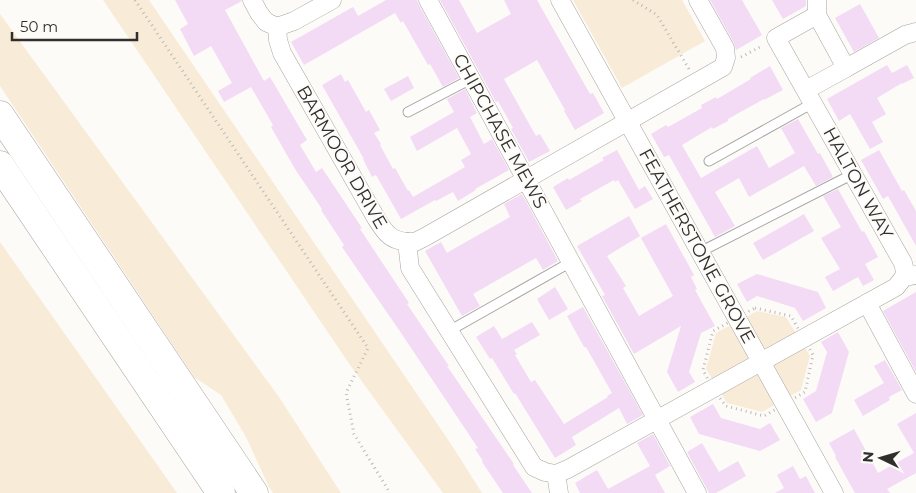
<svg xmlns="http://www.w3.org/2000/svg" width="916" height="493" font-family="Montserrat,sans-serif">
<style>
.green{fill:#f8ecd8}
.building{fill:#f3dbf6}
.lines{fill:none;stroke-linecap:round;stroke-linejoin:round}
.service-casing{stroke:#a6a4a0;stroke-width:11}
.minor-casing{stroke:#a6a4a0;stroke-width:19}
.trunk-casing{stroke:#a6a4a0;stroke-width:29}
.path{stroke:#bab9b6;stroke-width:3;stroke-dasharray:1 4;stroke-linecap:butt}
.service{stroke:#fff;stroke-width:9}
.minor{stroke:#fff;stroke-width:18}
.trunk{stroke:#fff;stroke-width:28}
.labels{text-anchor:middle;stroke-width:4;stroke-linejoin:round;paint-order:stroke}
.street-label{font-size:18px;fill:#302f2e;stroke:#fdfbf7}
</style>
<rect width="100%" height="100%" fill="#fdfbf7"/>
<g class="green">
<polygon points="103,0 149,0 451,444 482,493 443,493 350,365"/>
<polygon points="573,0 682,0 705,41 622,88"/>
<polygon points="0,14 279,397 341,493 273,493 269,487 246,437 221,395 194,377 0,86"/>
<polygon points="0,242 177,493 0,493"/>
<polygon points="757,311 786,317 810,356 801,390 762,412 727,403 706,369 716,333"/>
</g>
<g class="building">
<polygon points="175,0 241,0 242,1 225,10 264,81 270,77 307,140 300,145 316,172 322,168 362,228 360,229 409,303 407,304 449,366 447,366 514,464 513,465 532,493 503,493 482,462 483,461 475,449 478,448 399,330 342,247 344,245 321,210 322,209 295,169 271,127 273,125 251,87 224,102 218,91 232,83 211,46 194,56 180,29 188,24"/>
<polygon points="386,0 417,0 419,5 459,78 443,87 430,64 428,65 403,21 401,23 395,13 304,65 291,42 353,7 358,16"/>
<polygon points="440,0 459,0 477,33 511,14 504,0 537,0 590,94 593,93 604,113 575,130 564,111 565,110 537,60 504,79 536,136 540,134 550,151 529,162 511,129 513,128 498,101 496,102"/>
<polygon points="710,0 742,0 762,35 736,50 734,43"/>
<polygon points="772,0 806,0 806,6 783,19"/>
<polygon points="860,4 879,38 854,52 835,18"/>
<polygon points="887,65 892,73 907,65 914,78 902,84 902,83 877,98 886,114 872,122 883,142 870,149 850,114 839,121 827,99"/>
<polygon points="770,66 783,90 764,100 764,99 728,119 728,121 713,129 712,127 682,145 701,178 757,146 769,168 795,153 781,128 798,119 818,154 820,153 833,177 816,186 804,166 749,197 739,178 715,192 735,226 715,237 669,155 664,157 651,134 666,125 668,127 702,108 701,105 716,97 717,99 751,79 750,78"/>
<polygon points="341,74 345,82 348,80 366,112 369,110 380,130 374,133 381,144 380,145 393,169 395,168 408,191 409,190 413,197 465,167 461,160 471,154 457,128 417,151 410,137 454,112 447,99 465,89 477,113 470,117 484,144 492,139 509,170 475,189 476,190 458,201 453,192 436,201 435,200 401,219 376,175 372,177 363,159 364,159 322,85"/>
<polygon points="408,76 414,88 391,101 384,89"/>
<polygon points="617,150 639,190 645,186 653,199 635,209 618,180 615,182 614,180 580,199 582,201 566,210 553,187 568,178 569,180 604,160 602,158"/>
<polygon points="879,150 902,191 904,190 916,211 916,246 888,196 883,199 861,160"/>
<polygon points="838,189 862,232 864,231 878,257 865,264 874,280 863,286 858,277 833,291 825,277 840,269 821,238 841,227 823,196"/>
<polygon points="522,194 558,261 543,270 536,258 473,294 480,306 462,316 425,251 441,242 447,253 450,251 510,217 504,204"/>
<polygon points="804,214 814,231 763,260 753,243"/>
<polygon points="629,216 640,236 607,256 626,286 623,288 639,316 673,296 641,238 666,224 694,275 691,277 697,289 695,290 715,326 701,333 689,372 695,382 678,392 667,372 681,326 634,354 602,296 605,295 577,246"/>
<polygon points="757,274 818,292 826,308 803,321 795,308 757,296 747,302 737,284"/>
<polygon points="555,287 568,309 549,320 537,299"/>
<polygon points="916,292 916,372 883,311"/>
<polygon points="583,307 643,415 627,424 619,408 572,437 576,445 555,458 515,393 514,394 492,358 490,359 476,337 494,326 502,339 532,322 540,335 514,350 517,354 515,355 531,382 535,380 564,424 608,397 607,396 612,393 586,347 584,347 567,316"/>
<polygon points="838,332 849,352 832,413 816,422 803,399 816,391 827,352 821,342"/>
<polygon points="885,360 902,390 889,397 890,400 863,416 854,400 884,383 874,366"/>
<polygon points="713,404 721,418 760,429 770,423 780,440 760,451 699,434 690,417"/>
<polygon points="916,413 916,473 887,489 890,493 855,493 835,457 836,456 829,443 854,429 878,473 914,453 897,424"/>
<polygon points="653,434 670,466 655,475 665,493 580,493 575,483 597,470 608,489 650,466 637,443"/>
<polygon points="702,443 719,472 738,461 746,476 716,493 709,493 687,452"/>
<polygon points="793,466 800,479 806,476 815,493 775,493 784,488 777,475"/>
</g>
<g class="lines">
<defs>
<g id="service">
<polyline points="408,112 471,79"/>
<polyline points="709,161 813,103"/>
<polyline points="700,252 853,174"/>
<polyline points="449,331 571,262"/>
</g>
<g id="minor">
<polyline points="252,0 259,13 266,22 277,27"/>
<polyline points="428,0 697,493"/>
<polyline points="560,0 834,493"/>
<polyline points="817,15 776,38 903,263 905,271 904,277"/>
<path d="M277 27 278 40 282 53 376 218C385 232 389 240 407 242L410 268 534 467 545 472 556 474 559 493"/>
<polyline points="277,27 294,21 332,0"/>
<polyline points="846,68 905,35 916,32"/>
<polyline points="806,90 846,68 817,15 817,0"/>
<polyline points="407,242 415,242 425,237 723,67 726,58 725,48 698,0"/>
<polyline points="867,303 916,394"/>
<polyline points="556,474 568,469 896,287 904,277 916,275"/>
</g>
<g id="trunk">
<polyline points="0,115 254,493"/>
<polyline points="0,165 221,493"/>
</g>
</defs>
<use href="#service" class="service-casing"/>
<use href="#minor" class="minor-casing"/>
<use href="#trunk" class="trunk-casing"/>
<g class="path">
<polyline points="135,0 368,348 346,393 354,434 390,493"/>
<polyline points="633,0 657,15 689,69"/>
<polyline points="741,57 762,46"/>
<polygon points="755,308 791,316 813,355 805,392 764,416 726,406 713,389 703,370 713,331"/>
</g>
<use href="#service" class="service"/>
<use href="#minor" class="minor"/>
<use href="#trunk" class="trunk"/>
</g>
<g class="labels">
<g class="street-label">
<text transform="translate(500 131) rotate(61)" y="6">CHIPCHASE MEWS</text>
<text transform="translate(342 157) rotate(60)" y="6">BARMOOR DRIVE</text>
<text transform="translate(858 183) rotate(61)" y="6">HALTON WAY</text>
<text transform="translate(697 246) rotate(61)" y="6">FEATHERSTONE GROVE</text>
</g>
</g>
<g transform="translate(881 458) rotate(275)" stroke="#fdfbf7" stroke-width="4" paint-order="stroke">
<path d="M0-4L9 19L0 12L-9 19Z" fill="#302f2e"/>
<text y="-8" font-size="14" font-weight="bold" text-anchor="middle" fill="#302f2e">N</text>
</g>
<path d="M12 32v8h125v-8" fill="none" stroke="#302f2e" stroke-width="2.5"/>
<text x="20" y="32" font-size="15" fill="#302f2e" stroke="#fdfbf7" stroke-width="4" paint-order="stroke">50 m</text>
</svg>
